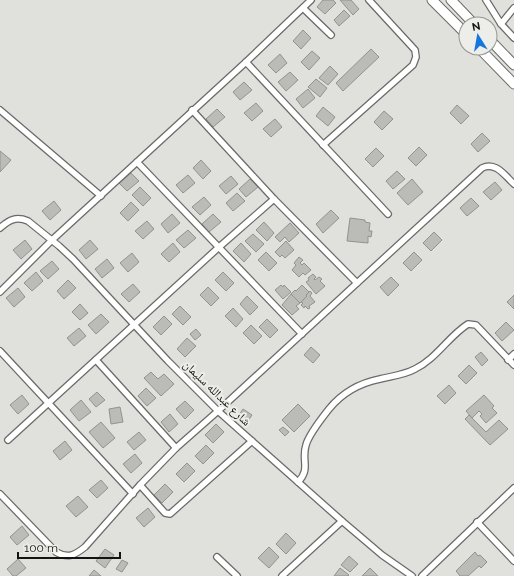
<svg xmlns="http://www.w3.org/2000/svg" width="514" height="576" font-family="Raleway,'Noto Naskh Arabic',sans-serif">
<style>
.building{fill:#bbbbb7;stroke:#93928f}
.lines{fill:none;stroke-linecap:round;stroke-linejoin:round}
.minor-casing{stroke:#6a6a66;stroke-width:8}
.trunk-casing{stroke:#6a6a66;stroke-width:11}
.minor{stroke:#fff;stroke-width:5.5}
.trunk{stroke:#fff;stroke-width:9}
.labels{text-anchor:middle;stroke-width:4;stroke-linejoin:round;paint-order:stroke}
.street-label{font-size:12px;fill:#131312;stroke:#edede9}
</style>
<rect width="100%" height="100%" fill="#e0e0dc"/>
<g class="building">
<polygon points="323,0 333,0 336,3 325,14 317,7"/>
<polygon points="340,0 351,0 359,9 353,15"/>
<polygon points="344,10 350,16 339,26 334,20"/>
<polygon points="303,30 311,38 301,49 293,41"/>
<polygon points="371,49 379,57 343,91 336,83"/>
<polygon points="312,51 320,58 309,70 301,62"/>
<polygon points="280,54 287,63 276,73 268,65"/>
<polygon points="330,66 338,74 328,85 319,78"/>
<polygon points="290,72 298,80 286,91 278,82"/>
<polygon points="316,79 327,88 320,97 308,87"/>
<polygon points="244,82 252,90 240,100 233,92"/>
<polygon points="308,89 315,98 303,108 296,99"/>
<polygon points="256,103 263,111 252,121 244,113"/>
<polygon points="457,105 469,116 461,124 450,113"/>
<polygon points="323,107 335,117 328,126 316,116"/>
<polygon points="217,109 225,117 213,127 206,119"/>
<polygon points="384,111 393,119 382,130 374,122"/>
<polygon points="275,119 282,127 271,137 263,129"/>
<polygon points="482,133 490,141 478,152 471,144"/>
<polygon points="419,147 427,155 416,166 408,158"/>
<polygon points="376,148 384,156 373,167 365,159"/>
<polygon points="0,151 11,160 0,172"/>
<polygon points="201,160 211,171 203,179 193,168"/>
<polygon points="397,171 405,179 393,189 386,181"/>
<polygon points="131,173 139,181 127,191 119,183"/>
<polygon points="188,175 195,183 183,193 176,185"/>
<polygon points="231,176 238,184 226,194 219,186"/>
<polygon points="250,179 258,187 246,197 239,189"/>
<polygon points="412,179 423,192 408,205 397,193"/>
<polygon points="495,182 502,190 491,200 483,192"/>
<polygon points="140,187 151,198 143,206 132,195"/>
<polygon points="237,193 245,201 233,211 226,203"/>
<polygon points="204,197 211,205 200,215 192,207"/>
<polygon points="471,198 479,206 467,216 460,208"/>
<polygon points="54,201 61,210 50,220 42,211"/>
<polygon points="131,202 139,210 128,221 120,213"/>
<polygon points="331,210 339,218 323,233 316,224"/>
<polygon points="172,214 180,223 168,233 161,224"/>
<polygon points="213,214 221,222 209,232 202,224"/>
<polygon points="350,218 365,220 365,222 370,223 369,231 372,231 371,237 368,236 368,243 347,241"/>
<polygon points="147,221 154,229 143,239 135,231"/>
<polygon points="264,222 274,233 267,241 256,230"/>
<polygon points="290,223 299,233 289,242 285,237 280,242 275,237"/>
<polygon points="188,230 196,238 184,248 176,240"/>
<polygon points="434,232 442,240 431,251 423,243"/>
<polygon points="253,234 264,244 256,252 245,241"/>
<polygon points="25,240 32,249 21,259 13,250"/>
<polygon points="90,240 98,249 86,259 79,250"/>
<polygon points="286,241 294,250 285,258 282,255 280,257 275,252"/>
<polygon points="173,243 180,252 169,262 161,254"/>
<polygon points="241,243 251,254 244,262 233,251"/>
<polygon points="266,252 277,263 269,271 258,260"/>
<polygon points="414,252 422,260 411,271 403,263"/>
<polygon points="132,253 139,262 128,272 120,263"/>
<polygon points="299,257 303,260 300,263 302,265 304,263 311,270 305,275 303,273 299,277 292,270 296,265 294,263"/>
<polygon points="107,259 114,268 102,278 95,269"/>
<polygon points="52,261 59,269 48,279 40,271"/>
<polygon points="36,272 43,281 32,291 24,283"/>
<polygon points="223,272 234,283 226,291 215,280"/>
<polygon points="313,274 316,277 314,279 315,280 319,277 322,279 320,281 325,286 316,294 306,282 309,280 308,278"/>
<polygon points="391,277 399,285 388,296 380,287"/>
<polygon points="68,280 76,288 64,299 57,291"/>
<polygon points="133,284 140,292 129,302 121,294"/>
<polygon points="281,285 283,287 284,285 291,292 283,299 275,290"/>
<polygon points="302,285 309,292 306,295 307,296 300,303 291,294 295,290 296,291"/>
<polygon points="208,287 219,298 211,306 200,295"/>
<polygon points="18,288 25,297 14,307 6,298"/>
<polygon points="310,291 312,293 310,296 315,302 309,306 310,308 308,309 305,306 304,308 301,305 303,303 301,302 307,296 306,295"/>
<polygon points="291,294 300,303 296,306 299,309 292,315 282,305"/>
<polygon points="514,295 514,309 507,302"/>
<polygon points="247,296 258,307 250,315 240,304"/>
<polygon points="80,304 88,313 80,320 72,312"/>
<polygon points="180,306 191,317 183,325 172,314"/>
<polygon points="233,308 243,319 236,327 225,316"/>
<polygon points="101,314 109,322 96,334 88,325"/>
<polygon points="164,316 172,324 161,335 153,327"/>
<polygon points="267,319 278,330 270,338 259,327"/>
<polygon points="506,322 514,330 502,341 495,333"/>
<polygon points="251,325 262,336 254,344 243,333"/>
<polygon points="79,328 86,336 74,346 67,338"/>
<polygon points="196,329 201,335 195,340 190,334"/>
<polygon points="187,338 196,346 185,357 177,349"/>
<polygon points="311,347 320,355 313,363 304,355"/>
<polygon points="481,352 488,360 482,366 475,357"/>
<polygon points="469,365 477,373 466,384 458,376"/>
<polygon points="151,372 158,379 164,374 174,384 161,396 144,378"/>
<polygon points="449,385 456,393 445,404 437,396"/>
<polygon points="146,388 156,398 147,406 138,396"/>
<polygon points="97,392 105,400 96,407 89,399"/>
<polygon points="22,395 29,404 18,414 10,405"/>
<polygon points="484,395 494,406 492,408 497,413 486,423 480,416 482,414 479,411 472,418 466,411"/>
<polygon points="81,400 91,412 79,421 70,410"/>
<polygon points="185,401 194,410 185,419 176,409"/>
<polygon points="298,404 310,416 294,432 282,420"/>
<polygon points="120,407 123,422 111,424 109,409"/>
<polygon points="243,409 252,415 248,421 239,415"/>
<polygon points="170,414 178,424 169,432 161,422"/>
<polygon points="469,415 486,432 499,420 508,429 490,445 465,419"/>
<polygon points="101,422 115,438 103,448 89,432"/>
<polygon points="216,424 224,432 213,443 205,435"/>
<polygon points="283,427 289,432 285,436 279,430"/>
<polygon points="139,432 146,440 134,450 127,442"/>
<polygon points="65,441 72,450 60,460 53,451"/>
<polygon points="206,445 214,453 203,464 195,456"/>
<polygon points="135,454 142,463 131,473 123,464"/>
<polygon points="187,463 195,471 184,482 176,474"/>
<polygon points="101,480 108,488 97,498 89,490"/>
<polygon points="165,484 173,492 162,503 154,495"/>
<polygon points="78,496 88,507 76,517 66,506"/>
<polygon points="148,508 155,517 144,527 136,518"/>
<polygon points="22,526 29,535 17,545 10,537"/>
<polygon points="286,533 296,543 286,554 276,544"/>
<polygon points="269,547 279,557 269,568 258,558"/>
<polygon points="105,549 114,555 105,568 96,561"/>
<polygon points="475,552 478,556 480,555 487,562 481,568 479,566 468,576 460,576 456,571"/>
<polygon points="349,556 358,564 350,572 341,565"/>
<polygon points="18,559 26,568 16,576 13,576 7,569"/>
<polygon points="122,560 128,563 122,572 116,569"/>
<polygon points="340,568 349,575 348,576 334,576"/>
<polygon points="370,568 378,576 362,576"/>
<polygon points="94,570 101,576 89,576"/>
</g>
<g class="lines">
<defs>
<g id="minor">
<polyline points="486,0 501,24 514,38"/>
<polyline points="303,8 331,35"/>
<polyline points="501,24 514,8"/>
<polyline points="246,62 388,214"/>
<polyline points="0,110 101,196"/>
<polyline points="192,110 274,199 357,283"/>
<polyline points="323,145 413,65 416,57 415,50 369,0"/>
<polyline points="137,162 302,334"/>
<path d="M0 228C9 220 16 216 28 221L59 246 73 259 168 361 218 411 342 521 382 555 412 576"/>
<polyline points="0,292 52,240 246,62 311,0"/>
<polyline points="0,351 133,494"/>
<polyline points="96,360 176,448"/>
<polyline points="508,360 514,354"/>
<polyline points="8,440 218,248 274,199"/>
<path d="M298 482C311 469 301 460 306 445 309 434 322 418 329 409 342 393 360 383 380 379 392 376 404 375 415 369 436 359 449 336 468 324L476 325 514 365"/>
<polyline points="140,485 165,513 170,514 252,441"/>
<path d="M0 494 56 552C68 559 75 555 85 547L140 485 176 448 218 411 482 168C496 161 505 176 514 184"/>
<polyline points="477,522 514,561"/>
<polyline points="217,557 237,576"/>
<polyline points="282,576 342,521"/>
<polyline points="422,576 514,488"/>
</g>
<g id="trunk">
<polyline points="432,0 466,34"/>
<polyline points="451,0 474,24"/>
<polyline points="490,40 514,65"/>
<polyline points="479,48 514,84"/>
</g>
</defs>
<use href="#minor" class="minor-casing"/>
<use href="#trunk" class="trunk-casing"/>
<use href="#minor" class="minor"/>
<use href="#trunk" class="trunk"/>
</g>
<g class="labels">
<g class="street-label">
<text transform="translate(217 393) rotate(44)" y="4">شارع عبدالله سليمان</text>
</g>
</g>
<g transform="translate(478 36) rotate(349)"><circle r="19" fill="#edede9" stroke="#969693"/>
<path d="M0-3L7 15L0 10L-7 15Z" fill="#1477e0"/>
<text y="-6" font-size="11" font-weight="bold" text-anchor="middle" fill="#131312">N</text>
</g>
<path d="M18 552v6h102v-6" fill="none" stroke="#131312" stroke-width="2"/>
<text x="24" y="552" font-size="12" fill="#131312" stroke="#edede9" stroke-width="3" paint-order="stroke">100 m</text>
</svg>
